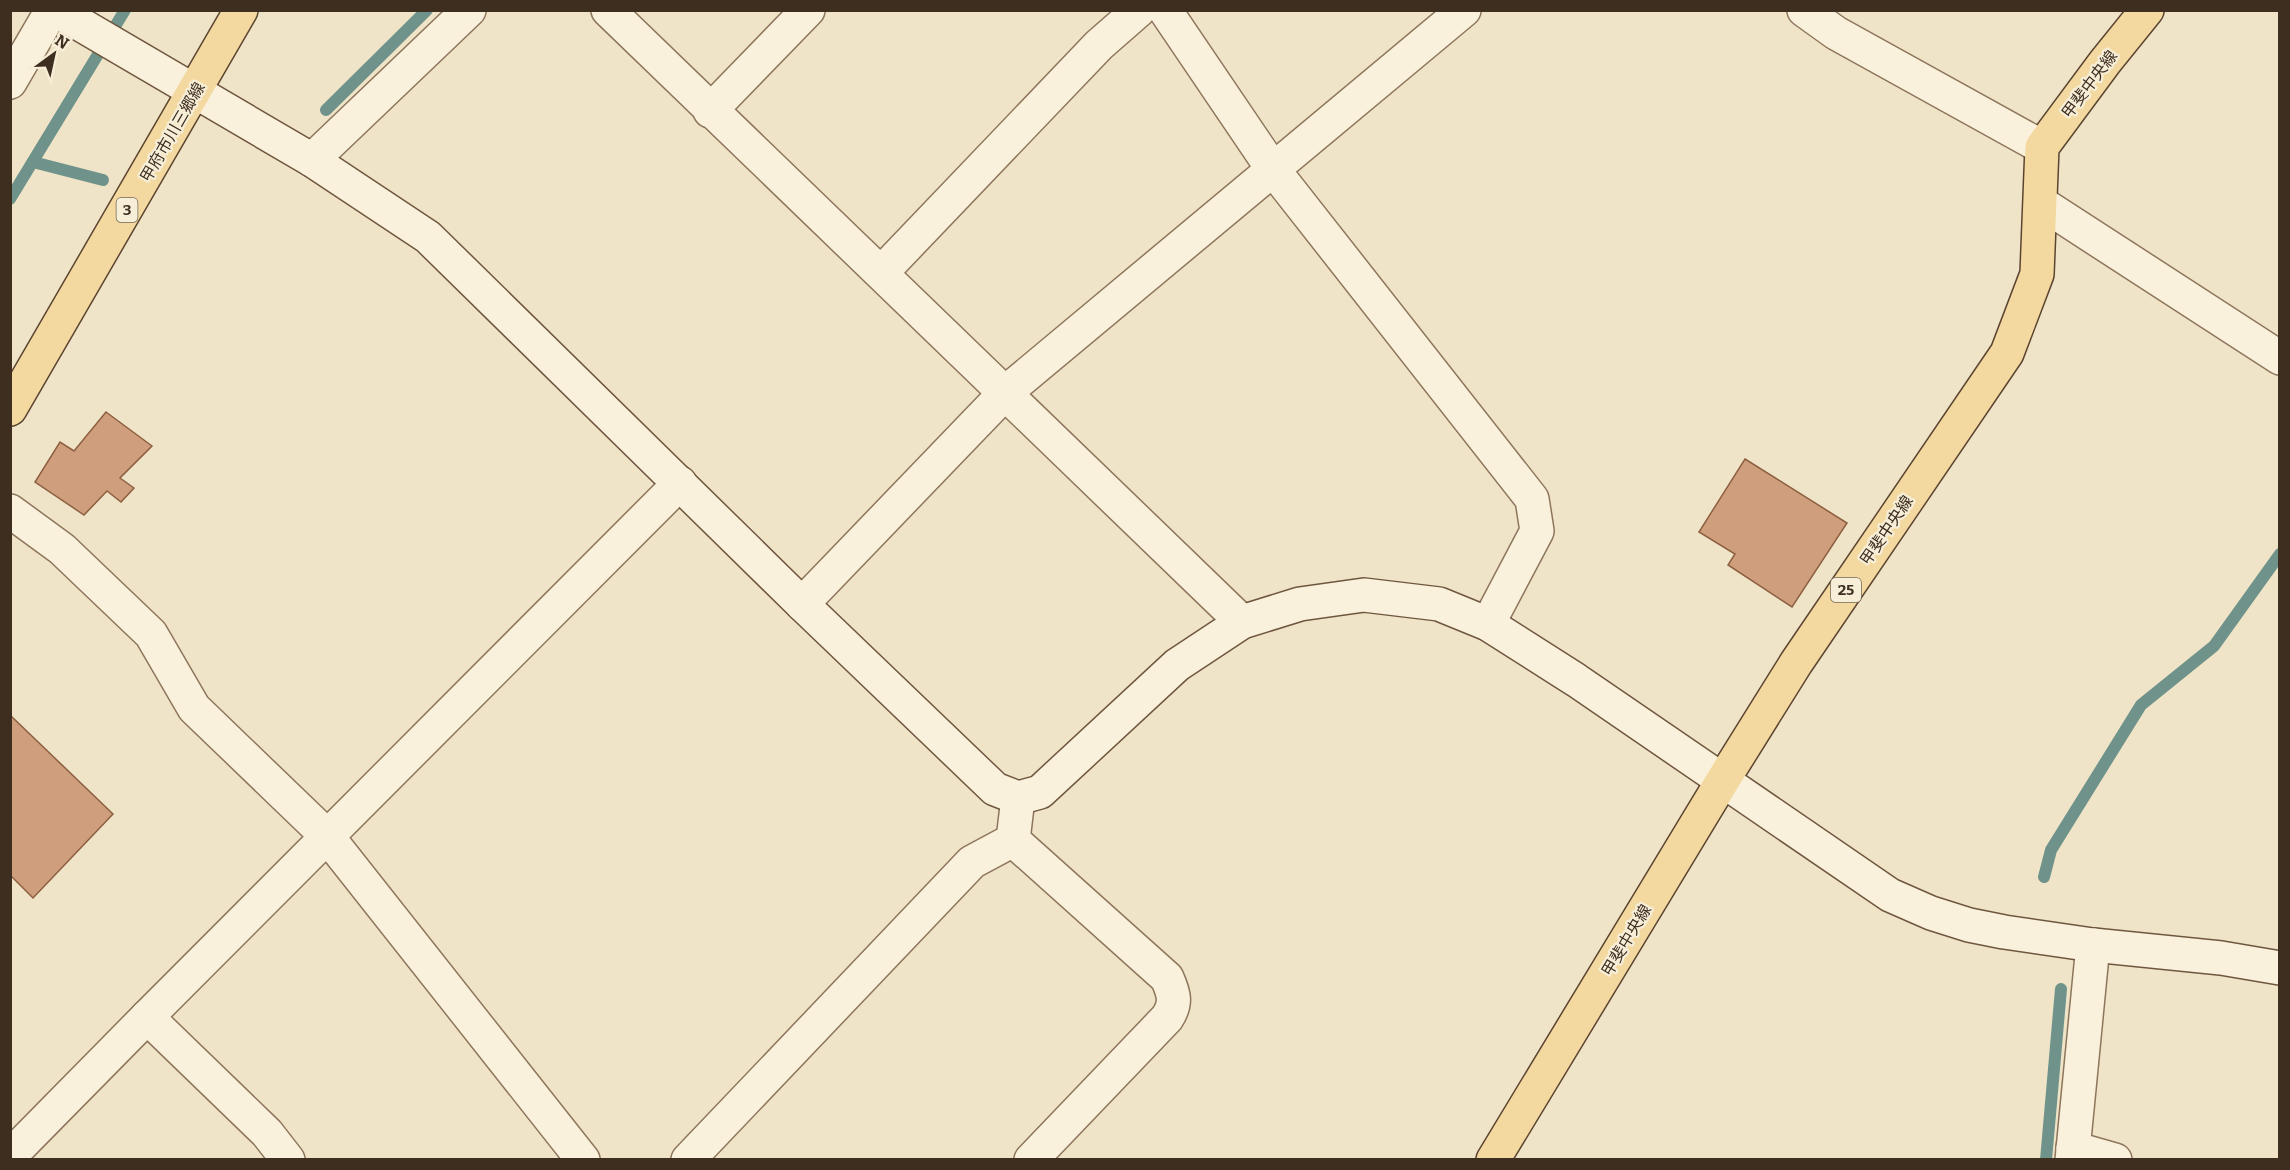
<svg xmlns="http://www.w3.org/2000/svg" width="2290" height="1170" font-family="Bitter,'Noto Sans JP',serif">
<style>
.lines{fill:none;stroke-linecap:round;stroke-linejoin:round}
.stream{stroke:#6f938a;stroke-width:12}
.building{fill:#cf9f7d;stroke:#8d5f41;stroke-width:1.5}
.street-casing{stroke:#8d765c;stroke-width:36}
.secondary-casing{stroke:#6f573f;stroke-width:36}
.primary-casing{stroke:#5b4430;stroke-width:36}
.street{stroke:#faf1dc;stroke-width:33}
.secondary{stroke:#faf1dc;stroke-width:33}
.primary{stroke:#f3d9a0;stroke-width:33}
.labels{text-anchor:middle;stroke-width:4.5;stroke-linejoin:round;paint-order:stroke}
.shield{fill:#f7eed8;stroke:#756857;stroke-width:1.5}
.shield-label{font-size:15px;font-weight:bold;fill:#3d2e20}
.street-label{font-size:16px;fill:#3d2e20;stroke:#f7eed8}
</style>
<rect width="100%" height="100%" fill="#f0e4c8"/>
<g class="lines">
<g class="stream">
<polyline points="326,110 427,10"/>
<polyline points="33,162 103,180"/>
<polyline points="10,199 125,10"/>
<polyline points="2044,877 2051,850 2141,705 2214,646 2280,554"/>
<polyline points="2046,1160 2061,989"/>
</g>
</g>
<g class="building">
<polygon points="106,412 152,446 120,478 134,488 121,502 107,491 84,515 35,482 60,442 74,451"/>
<polygon points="1745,459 1847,523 1792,607 1728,565 1735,554 1699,532"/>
<polygon points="10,715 113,814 33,898 10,875"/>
</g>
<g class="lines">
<defs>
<g id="street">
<polyline points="608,10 1242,622"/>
<polyline points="1165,10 1272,168 1532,499 1537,531 1488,624"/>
<polyline points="1804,10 1836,33 2042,147"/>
<polyline points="10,82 52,10"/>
<polyline points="710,111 808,10"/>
<polyline points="312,160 469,10"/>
<polyline points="2041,203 2280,358"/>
<polyline points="881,273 1099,45 1139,10"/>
<polyline points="10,511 62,549 151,634 194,708 327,836 583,1160"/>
<polyline points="802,604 1005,393 1464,10"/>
<path d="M1013 840 1167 978C1174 994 1177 1003 1167 1018L1031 1160"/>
<polyline points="147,1017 267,1133 288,1160"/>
<polyline points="2073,1148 2115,1160"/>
<polyline points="10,1156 147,1017 680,483"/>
<polyline points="688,1160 972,862 1013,840 1018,798"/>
<polyline points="2072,1160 2093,945"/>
</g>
<polyline id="secondary" points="56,10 312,160 428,237 802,604 995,789 1018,798 1040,792 1177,665 1242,622 1300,604 1364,595 1439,604 1488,624 1576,680 1890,895 1931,913 1969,925 2004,932 2093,945 2221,958 2280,968"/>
<g id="primary">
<polyline points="10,409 241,10"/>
<polyline points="1493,1160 1723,780 1796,663 2007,353 2037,274 2042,147 2105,62 2147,10"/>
</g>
</defs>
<use href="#street" class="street-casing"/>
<use href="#secondary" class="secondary-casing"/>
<use href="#primary" class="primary-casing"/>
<use href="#street" class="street"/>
<use href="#secondary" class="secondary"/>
<use href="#primary" class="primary"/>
</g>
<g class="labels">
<g class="shield">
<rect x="116.5" y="198" width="21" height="24" rx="4.5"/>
<rect x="1831" y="578" width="30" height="24" rx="4.5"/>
</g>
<g class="shield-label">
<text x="127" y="215">3</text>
<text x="1846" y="595">25</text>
</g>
<g class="street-label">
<text transform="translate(2089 84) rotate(-53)" y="6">甲斐中央線</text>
<text transform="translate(172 132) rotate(-60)" y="6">甲府市川三郷線</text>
<text transform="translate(1886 530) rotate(-56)" y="6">甲斐中央線</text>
<text transform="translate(1626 940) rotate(-59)" y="6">甲斐中央線</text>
</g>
</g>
<rect width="2290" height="1170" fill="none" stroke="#3d2e20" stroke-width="24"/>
<g transform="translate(54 54) rotate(33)" stroke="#f7eed8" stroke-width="4.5" paint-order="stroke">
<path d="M0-4.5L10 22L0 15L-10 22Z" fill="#3d2e20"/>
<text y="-9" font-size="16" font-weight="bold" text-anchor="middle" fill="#3d2e20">N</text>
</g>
</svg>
